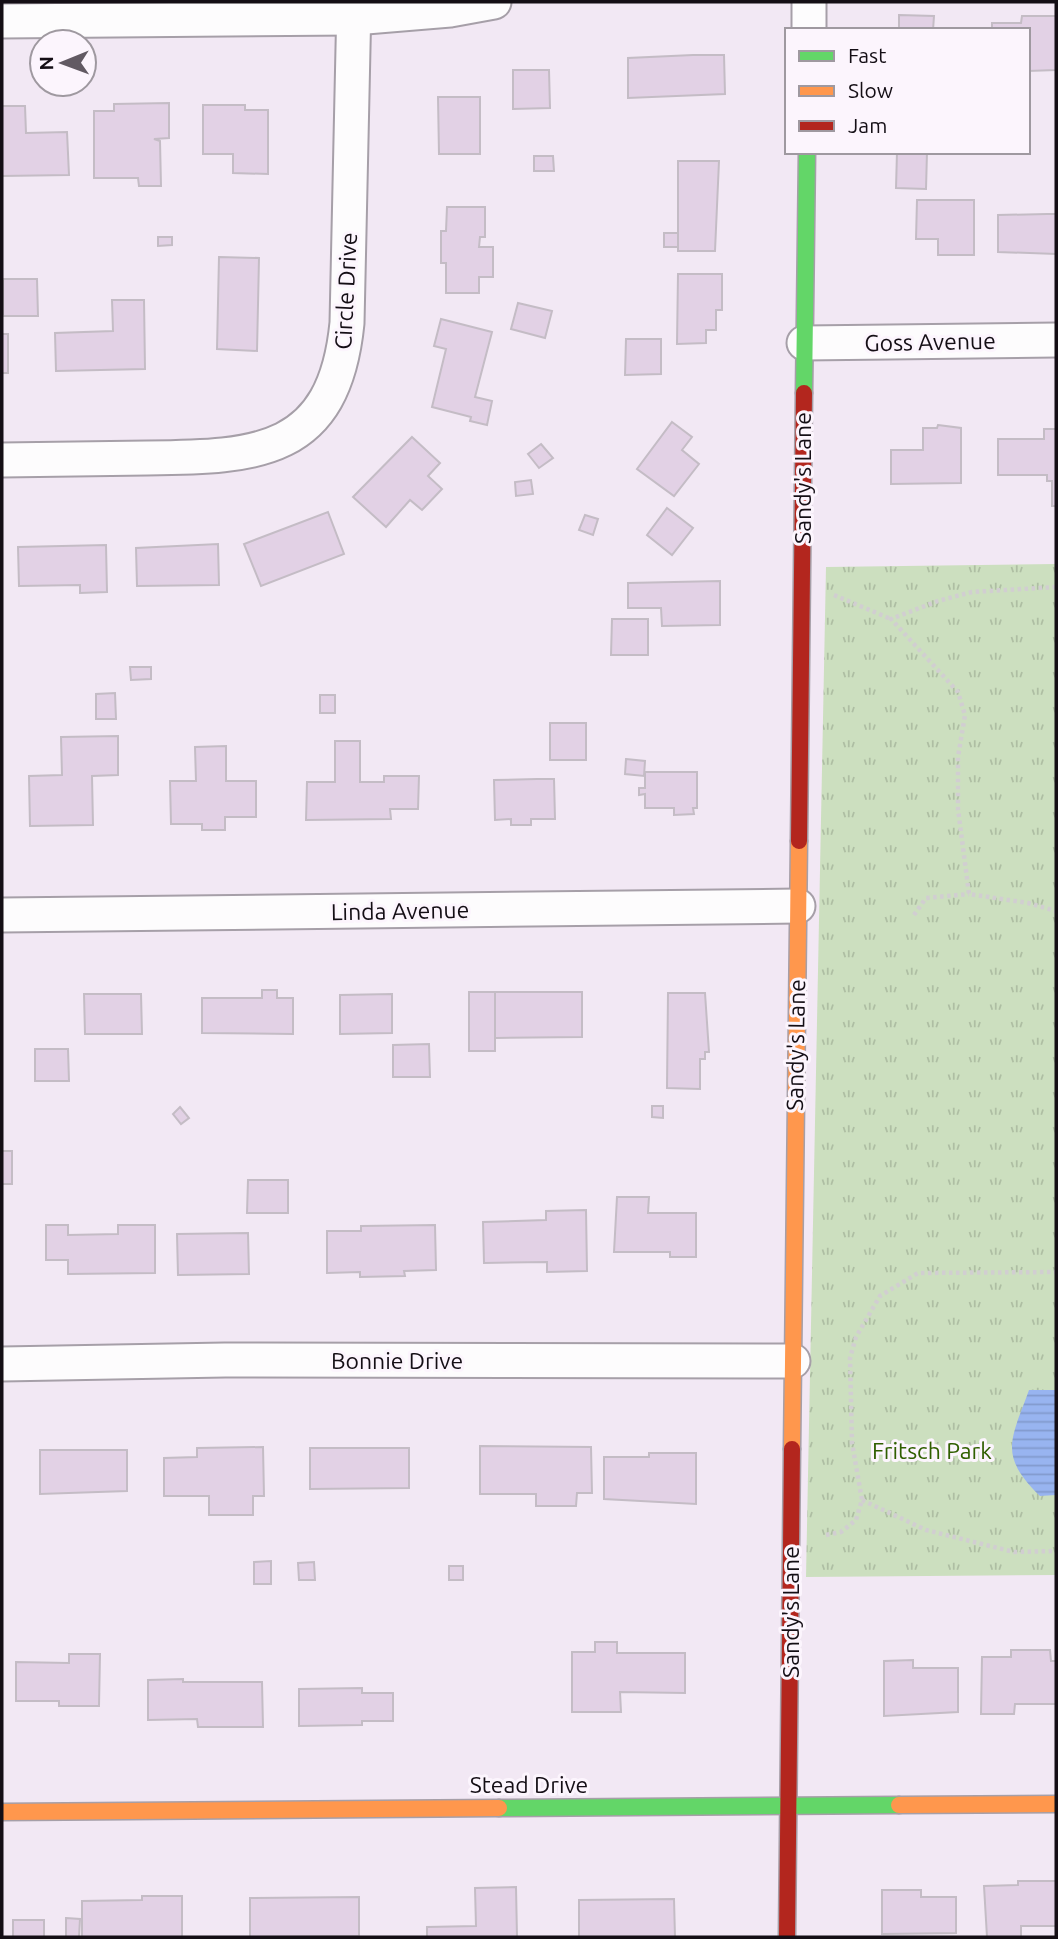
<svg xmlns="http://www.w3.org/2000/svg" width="1058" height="1939" font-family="Ubuntu,sans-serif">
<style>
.grass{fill:url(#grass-tufts)}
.water{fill:url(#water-rules)}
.building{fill:#e2d1e5;stroke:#c4bcc5;stroke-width:2}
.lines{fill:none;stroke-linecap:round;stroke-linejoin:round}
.street-casing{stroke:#a69fa8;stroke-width:37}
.fast-casing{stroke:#a69fa8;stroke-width:19}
.slow-casing{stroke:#a69fa8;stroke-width:19}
.jam-casing{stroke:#a69fa8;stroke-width:19}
.path{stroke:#d1ced1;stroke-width:4.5;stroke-dasharray:3.5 3.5;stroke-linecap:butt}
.street{stroke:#fdfcfd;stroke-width:33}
.fast{stroke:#63d668;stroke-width:16}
.slow{stroke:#ff974d;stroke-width:16}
.jam{stroke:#b3261e;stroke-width:16}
.labels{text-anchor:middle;stroke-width:6;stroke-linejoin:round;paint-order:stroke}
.street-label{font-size:23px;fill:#140e15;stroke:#fcf5fd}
.park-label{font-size:23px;fill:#305f00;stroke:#fcf5fd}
</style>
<defs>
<pattern id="grass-tufts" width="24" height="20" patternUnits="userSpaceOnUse" patternTransform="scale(1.75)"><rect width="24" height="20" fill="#ccdfbf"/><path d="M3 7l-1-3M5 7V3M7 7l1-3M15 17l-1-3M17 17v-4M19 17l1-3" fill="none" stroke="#aebea3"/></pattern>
<pattern id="water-rules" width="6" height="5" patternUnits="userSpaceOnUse" patternTransform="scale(1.75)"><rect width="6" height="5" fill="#98b4f0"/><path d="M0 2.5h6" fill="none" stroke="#829acd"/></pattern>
</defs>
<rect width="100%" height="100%" fill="#f2e8f4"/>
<polygon class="grass" points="1056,564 1056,1575 806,1577 826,567"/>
<path class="water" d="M1029 1390H1056V1495L1040 1496C998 1455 1011 1440 1029 1390Z"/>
<g class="building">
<polygon points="899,15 934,16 933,30 899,30"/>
<polygon points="1022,16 1056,16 1056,70 1028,71 1028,30 992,30 992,23 1021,23"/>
<polygon points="693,55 724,55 725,94 628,98 628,58"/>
<polygon points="513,70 549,70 550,108 513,109"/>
<polygon points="438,97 480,97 480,154 439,154"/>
<polygon points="169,103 169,138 154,139 160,141 161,186 139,186 138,178 94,178 94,111 114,111 114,104"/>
<polygon points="203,105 245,105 245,110 268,110 268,174 233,173 233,154 203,154"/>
<polygon points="2,106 25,106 26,133 67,132 69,175 2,176"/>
<polygon points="897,152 927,152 926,189 896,188"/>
<polygon points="534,156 553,156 554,171 534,171"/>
<polygon points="678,161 719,161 715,251 678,251"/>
<polygon points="917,200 974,200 974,255 938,255 938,239 916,239"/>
<polygon points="447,207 485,207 485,237 480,237 479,247 493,247 493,277 479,277 479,293 446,293 446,263 441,263 441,231 446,231"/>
<polygon points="1047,214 1056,214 1056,254 998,252 998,215"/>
<rect x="664" y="233" width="14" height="14"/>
<polygon points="158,237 172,237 172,245 158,246"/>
<polygon points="219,257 259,258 257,351 217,349"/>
<polygon points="678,274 722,274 722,310 716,310 716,330 706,330 706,343 677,344"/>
<polygon points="3,279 37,279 38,316 3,316"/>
<polygon points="112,300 144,300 145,369 56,371 55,333 113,331"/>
<polygon points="518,303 552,311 545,338 511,329"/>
<polygon points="441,319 492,332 475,397 492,401 487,425 470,421 471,417 432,407 446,349 434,346"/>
<polygon points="2,328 2,334 8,334 8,373 2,373"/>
<polygon points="626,339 661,339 661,374 625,375"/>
<polygon points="672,422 692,437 682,450 699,464 674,496 637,469"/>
<polygon points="938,425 961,428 961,483 891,484 891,450 923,450 923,428 937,428"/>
<polygon points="1044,429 1056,429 1056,506 1052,506 1052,481 1047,481 1047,475 998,475 998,439 1044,439"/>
<polygon points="412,437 440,463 428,476 442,489 422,510 410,500 386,527 353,497"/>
<polygon points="541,444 553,458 539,468 528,454"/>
<polygon points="531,480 533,494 516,496 515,482"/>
<polygon points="667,508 693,528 672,555 647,535"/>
<polygon points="328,512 344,554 261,586 244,544"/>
<polygon points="585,515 598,519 593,535 579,530"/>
<polygon points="218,544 219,585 137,586 136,548"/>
<polygon points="106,545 107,592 80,593 80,585 19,586 18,547"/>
<polygon points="720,581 720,625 662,626 661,608 628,608 628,583"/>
<polygon points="612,619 648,619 648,655 611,655"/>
<polygon points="130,667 151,667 151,679 131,680"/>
<polygon points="115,693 116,719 96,719 96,694"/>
<rect x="320" y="695" width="15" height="18"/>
<rect x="550" y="723" width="36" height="37"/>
<polygon points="118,736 118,775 92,776 93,825 30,826 29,776 62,775 61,737"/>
<polygon points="335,741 360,741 360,782 384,782 384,776 419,776 418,809 390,809 391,819 306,820 307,782 335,782"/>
<polygon points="226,746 226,781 256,781 256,817 225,817 225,830 202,830 202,824 171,824 170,781 196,781 195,747"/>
<polygon points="626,759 645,761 644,776 625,774"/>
<polygon points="645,772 697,772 697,808 693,808 694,814 674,815 674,808 645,808 645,794 639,795 639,788 645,788"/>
<polygon points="537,779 554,779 555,819 531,819 531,825 511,825 511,819 495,820 494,780"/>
<polygon points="262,990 277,990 277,998 293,998 293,1034 202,1033 202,998 262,998"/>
<rect x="469" y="992" width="26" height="59"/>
<polygon points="495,992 582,992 582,1037 495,1038"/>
<polygon points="668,993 705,993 709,1052 705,1052 705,1059 700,1059 700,1089 667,1088"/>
<polygon points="84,994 141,994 142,1034 85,1034"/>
<polygon points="392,994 392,1033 340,1034 340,995"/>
<polygon points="429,1044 430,1077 393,1077 393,1045"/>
<polygon points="35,1049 68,1049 69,1081 35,1081"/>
<polygon points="652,1106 663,1106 663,1118 652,1117"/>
<polygon points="180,1107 189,1118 181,1124 173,1114"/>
<rect x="2" y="1151" width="10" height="33"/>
<polygon points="248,1180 288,1180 288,1213 247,1213"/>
<polygon points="617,1197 649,1197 648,1213 696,1213 696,1257 670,1257 670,1252 614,1252"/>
<polygon points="586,1210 587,1271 547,1272 547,1262 484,1263 483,1222 546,1220 546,1211"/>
<polygon points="46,1225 68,1225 68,1235 118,1234 118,1225 155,1225 155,1273 68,1274 68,1260 46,1260"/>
<polygon points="435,1225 436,1270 404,1271 405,1276 360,1277 360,1272 327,1273 327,1231 361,1231 361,1226"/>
<polygon points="248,1233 249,1274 178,1275 177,1234"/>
<polygon points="480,1446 591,1447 592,1493 577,1493 576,1506 536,1506 536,1494 480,1494"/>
<polygon points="263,1447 264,1496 253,1496 253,1515 209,1515 209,1496 164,1496 164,1458 197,1457 197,1448"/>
<polygon points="310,1448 409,1448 409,1488 310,1489"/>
<polygon points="40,1450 127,1450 127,1491 40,1494"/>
<polygon points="649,1453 696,1453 696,1504 604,1499 604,1457 649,1457"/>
<polygon points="271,1561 271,1584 254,1584 254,1562"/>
<polygon points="314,1562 315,1580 299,1580 298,1563"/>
<rect x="449" y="1566" width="14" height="14"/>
<polygon points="595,1642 617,1642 617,1653 685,1653 685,1693 620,1692 621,1712 572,1712 572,1652 595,1652"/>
<polygon points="1011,1650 1050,1650 1051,1661 1056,1661 1056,1704 1015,1704 1014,1714 981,1714 982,1657 1011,1657"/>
<polygon points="69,1654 100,1654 99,1706 59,1706 59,1701 16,1701 16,1662 69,1663"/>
<polygon points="913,1660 913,1668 958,1668 958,1712 884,1716 884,1661"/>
<polygon points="183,1679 183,1682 262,1682 263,1727 198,1727 197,1719 148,1720 148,1680"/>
<polygon points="362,1688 362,1693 393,1693 393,1721 362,1721 362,1725 299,1726 299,1689"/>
<polygon points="1018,1881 1056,1881 1056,1926 1021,1926 1021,1937 987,1937 984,1886 1018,1885"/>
<polygon points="516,1887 517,1937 427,1937 427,1927 476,1926 475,1888"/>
<polygon points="882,1890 921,1890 921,1897 956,1897 956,1933 882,1934"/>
<polygon points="142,1896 182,1896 182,1937 82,1937 82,1901 142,1900"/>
<polygon points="359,1897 359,1936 250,1937 250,1898"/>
<polygon points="674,1899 675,1937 579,1937 579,1900"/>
<polygon points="66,1918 80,1919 79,1937 66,1937"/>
<rect x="13" y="1920" width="31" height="17"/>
</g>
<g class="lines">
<defs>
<g id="street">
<polyline points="2,21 354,18 450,10 494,2"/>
<polyline points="809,30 809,2"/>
<polyline points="804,343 1056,340"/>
<path d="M2 460C50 459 99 459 147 458 258 457 334 454 347 323L354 2"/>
<polyline points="2,915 798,906"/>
<polyline points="2,1364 225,1360 793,1361"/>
</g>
<g id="fast">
<polyline points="804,393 807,152"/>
<polyline points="499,1808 899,1805"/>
</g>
<g id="slow">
<polyline points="792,1449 799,841"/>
<polyline points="899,1805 1056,1804"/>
<polyline points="2,1812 499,1808"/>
</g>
<g id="jam">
<polyline points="799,841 804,393"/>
<polyline points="787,1937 792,1449"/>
</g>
</defs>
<use href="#street" class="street-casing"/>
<use href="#fast" class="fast-casing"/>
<use href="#slow" class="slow-casing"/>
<use href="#jam" class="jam-casing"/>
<g class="path">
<polyline points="1056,587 972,592 938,601 891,619 958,692 965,715 958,757 958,809 969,894 1028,903 1056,911"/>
<polyline points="834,595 891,619"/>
<polyline points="914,915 926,898 969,894"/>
<polyline points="862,1500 926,1530 1014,1552 1056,1551"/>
<polyline points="826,1535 841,1532 856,1520 862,1500 852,1443 850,1358 856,1337 880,1296 918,1273 1056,1272"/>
</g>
<use href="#street" class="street"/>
<use href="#fast" class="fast"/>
<use href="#slow" class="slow"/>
<use href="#jam" class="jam"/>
</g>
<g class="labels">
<g class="street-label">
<text transform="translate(346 291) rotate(-87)" y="8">Circle Drive</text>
<text transform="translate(930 342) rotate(-1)" y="8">Goss Avenue</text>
<text transform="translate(803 478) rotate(-90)" y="8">Sandy's Lane</text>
<text transform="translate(400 911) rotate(-1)" y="8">Linda Avenue</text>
<text transform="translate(796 1045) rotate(-89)" y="8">Sandy's Lane</text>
<text x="397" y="1369">Bonnie Drive</text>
<text transform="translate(791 1612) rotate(-90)" y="8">Sandy's Lane</text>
<text x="529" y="1793">Stead Drive</text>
</g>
<g class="park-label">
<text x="932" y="1459">Fritsch Park</text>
</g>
</g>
<rect width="1058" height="1939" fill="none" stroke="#140e15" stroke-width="7"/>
<rect x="785" y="28" width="245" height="126" fill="#fcf5fd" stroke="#9f99a0" stroke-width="2"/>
<rect x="799" y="51" width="35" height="10" fill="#63d668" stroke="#9f99a0" stroke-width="2"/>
<text x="848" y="63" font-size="21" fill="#140e15">Fast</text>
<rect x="799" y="86" width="35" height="10" fill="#ff974d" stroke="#9f99a0" stroke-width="2"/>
<text x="848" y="98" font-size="21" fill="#140e15">Slow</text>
<rect x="799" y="121" width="35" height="10" fill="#b3261e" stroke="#9f99a0" stroke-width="2"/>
<text x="848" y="133" font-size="21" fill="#140e15">Jam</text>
<g transform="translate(63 63) rotate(269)"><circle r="33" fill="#fcf5fd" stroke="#9f99a0" stroke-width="2"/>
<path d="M0-5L12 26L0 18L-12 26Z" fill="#625a63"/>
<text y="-10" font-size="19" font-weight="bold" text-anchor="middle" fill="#140e15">N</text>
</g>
</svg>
